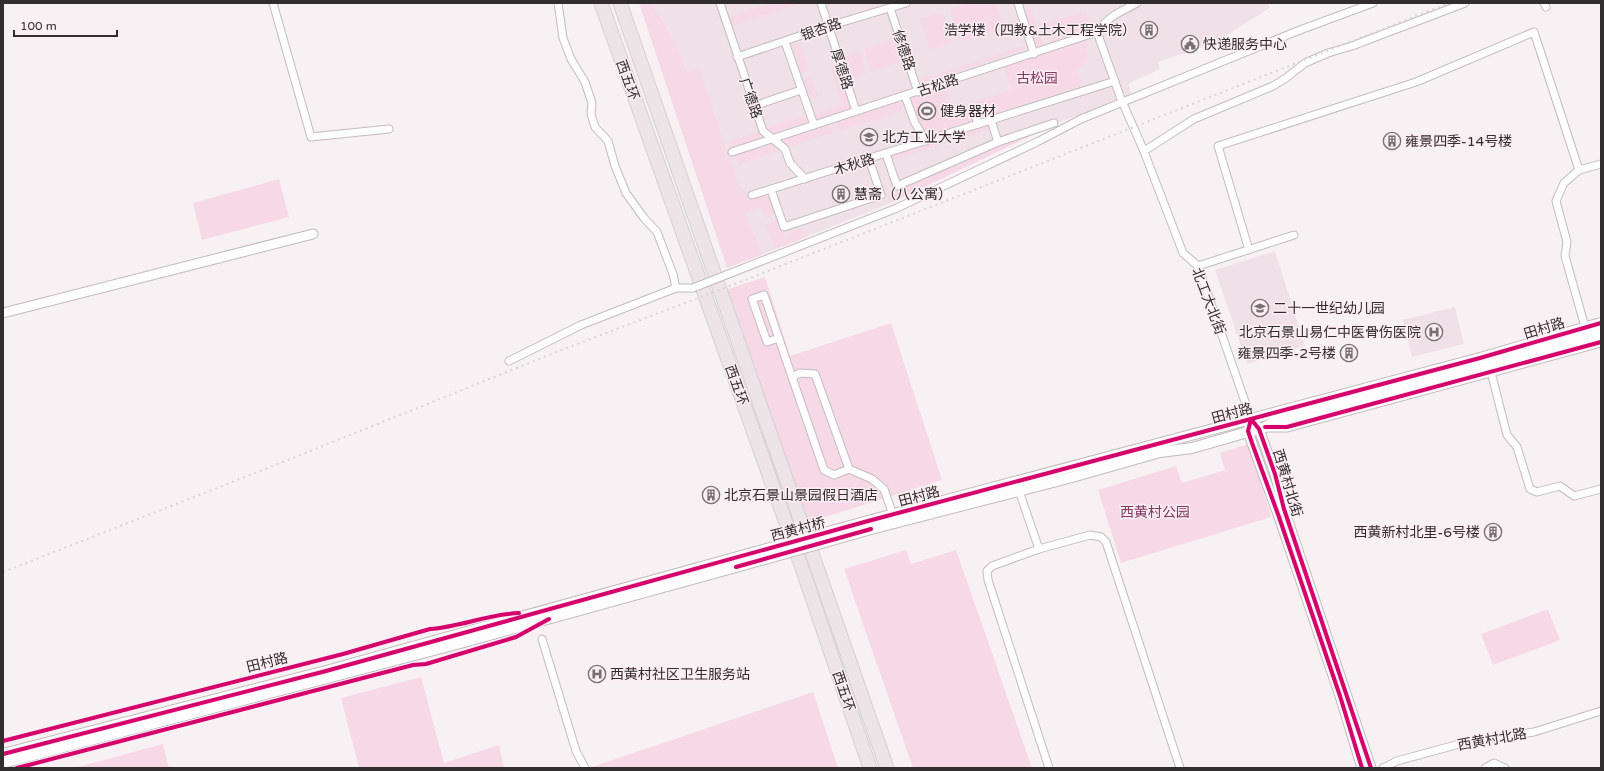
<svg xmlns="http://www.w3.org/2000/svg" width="1604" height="771" font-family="'Varela Round','Noto Sans SC',sans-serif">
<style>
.built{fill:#f0e1e8}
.green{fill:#f7d8e6}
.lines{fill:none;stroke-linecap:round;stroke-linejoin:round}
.minor-casing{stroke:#c2bcbf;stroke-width:9}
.tertiary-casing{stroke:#c2bcbf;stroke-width:11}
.secondary-casing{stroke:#c2bcbf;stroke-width:12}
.motorway-casing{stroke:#d3d0d1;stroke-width:15}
.minor{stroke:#fefdfd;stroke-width:7}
.tertiary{stroke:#fefdfd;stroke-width:9}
.secondary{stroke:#fefdfd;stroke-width:10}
.motorway{stroke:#ede4e8;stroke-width:13}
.rail{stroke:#d6d4d5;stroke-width:2;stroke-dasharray:2 4;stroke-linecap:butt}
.minor-bridge-casing{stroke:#c2bcbf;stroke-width:9;stroke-linecap:butt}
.secondary-bridge-casing{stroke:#c2bcbf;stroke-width:12;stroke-linecap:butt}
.minor-bridge{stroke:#fefdfd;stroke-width:7}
.secondary-bridge{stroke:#fefdfd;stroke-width:10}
.cycleway-casing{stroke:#fbeef3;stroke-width:6}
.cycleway{stroke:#d6006c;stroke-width:4}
.labels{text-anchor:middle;stroke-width:3;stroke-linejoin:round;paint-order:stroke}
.street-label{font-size:14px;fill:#312c2e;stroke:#fbeef3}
.poi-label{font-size:14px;fill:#312c2e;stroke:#fbeef3;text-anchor:start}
.park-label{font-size:14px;fill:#833660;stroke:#fbeef3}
</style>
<rect width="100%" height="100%" fill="#f8f1f4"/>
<g class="built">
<polygon points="652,3 1268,3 1270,8 1216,42 1158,62 1160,69 1128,84 1132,95 1057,123 891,203 753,258 678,47"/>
<polygon points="1275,251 1305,346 1247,364 1215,270"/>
<polygon points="1455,307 1464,344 1412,357 1403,320"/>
</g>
<g class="green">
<polygon points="639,3 652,3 678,47 687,73 699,69 738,184 751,199 769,194 776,213 766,218 761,207 745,214 763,254 727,268"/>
<polygon points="770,3 802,3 733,26 730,17"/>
<polygon points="970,3 996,3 1003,27 961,41 950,9"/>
<polygon points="1031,8 1043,45 1035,48 1023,11"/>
<polygon points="1086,11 1091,30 1052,43 1045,24"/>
<polygon points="942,12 952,43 930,50 920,19"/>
<polygon points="896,39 903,61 871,72 864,49"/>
<polygon points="1084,41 1089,59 1077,70 1082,85 926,136 917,122 910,98 945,86 952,109 1011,90 1004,67"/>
<polygon points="800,42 809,69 800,72 791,45"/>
<polygon points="1025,46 1026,49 922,83 921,79"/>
<polygon points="859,51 866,73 850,79 843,57"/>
<polygon points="839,66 853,110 818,121 815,114 842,105 831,69"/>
<polygon points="812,77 818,96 810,99 804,80"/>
<polygon points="900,101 904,111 840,131 837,121"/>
<polygon points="805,115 809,124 775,135 767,128"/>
<polygon points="829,123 832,133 789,147 780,139"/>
<polygon points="988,124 990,129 893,160 891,155"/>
<polygon points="1051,126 891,203 888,193 999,145"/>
<polygon points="758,132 766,138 733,149 730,141"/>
<polygon points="771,143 781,150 738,165 735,154"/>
<polygon points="279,179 289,217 202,240 193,203"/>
<polygon points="777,219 784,235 802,228 806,237 776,249 765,225"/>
<polygon points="765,277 790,356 891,323 942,480 803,524 728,289"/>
<polygon points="1249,444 1271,517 1121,563 1098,490 1176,466 1182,483 1225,470 1220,453"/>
<polygon points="906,550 911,564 956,550 1032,768 913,768 844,569"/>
<polygon points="1548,609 1560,640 1493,665 1481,634"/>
<polygon points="421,677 444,763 499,745 504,768 359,768 341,698"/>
<polygon points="813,692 838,768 589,768"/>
<polygon points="163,744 169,768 74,768"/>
</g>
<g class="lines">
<defs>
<g id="minor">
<polyline points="273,3 311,137 389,129"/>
<polyline points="558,3 563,38 571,59 585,82 592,103 591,114 595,127 608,141 615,166 626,193 644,218 657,232 673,274 676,288 693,288"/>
<polyline points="720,3 763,131 785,149 790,163 805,179"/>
<polyline points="821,3 856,111"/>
<polyline points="1018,3 1034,54"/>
<polyline points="1544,3 1546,7"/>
<polyline points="890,8 918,92"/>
<polyline points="1097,32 1121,99 1143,149 1183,253 1198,266 1251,419"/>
<polyline points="785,42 814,125"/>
<polyline points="737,57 829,26 906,3"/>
<polyline points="905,96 915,123 926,141"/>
<polyline points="754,106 801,90"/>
<polyline points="974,112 978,124"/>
<polyline points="991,120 998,142"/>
<polyline points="1144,151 1194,119 1273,86 1286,78 1305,63 1328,53 1352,46 1465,3"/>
<path d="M732 152 1097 32C1107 17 1122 11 1137 3"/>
<polyline points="886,154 897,186 998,142 1054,123"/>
<polyline points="1579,170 1564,183 1556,201 1567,242 1565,256 1585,327"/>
<polyline points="771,190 784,227 881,195 869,159"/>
<polyline points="752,195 1115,81"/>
<polyline points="1249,250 1218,146 1416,82 1534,32 1579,170 1601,164"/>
<polyline points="1198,266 1294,235"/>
<polyline points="726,275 897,208 1037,142 1081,119 1300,30 1373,3"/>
<polyline points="779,338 767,342 752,299 764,295 792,377"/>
<polyline points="509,361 581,325 676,288"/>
<polyline points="1491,372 1507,435 1517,447 1530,489 1537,492 1560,486 1574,496 1601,489"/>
<polyline points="849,469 834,475 824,470 792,377 800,373 815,374 849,469 872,479 884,489 893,515"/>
<polyline points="1019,491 1039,549"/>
<polyline points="542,639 576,751 585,768"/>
<polyline points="1049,768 988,580 987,571 992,566 1039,549 1090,535 1101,537 1106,542 1180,768"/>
<polyline points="1383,768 1397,761 1463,743 1534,732 1601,711"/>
<polyline points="1485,768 1494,763 1505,768"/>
</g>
<g id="tertiary">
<polyline points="3,313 313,234"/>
<polyline points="1251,419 1259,429 1275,474 1284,509 1371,768"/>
<polyline points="1250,425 1248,431 1252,443 1279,517 1340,696 1362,768"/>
<polyline points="1265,427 1287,427 1601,342"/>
</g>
<g id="secondary">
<polyline points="868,521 1480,358 1601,323"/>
<polyline points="871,529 1072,477 1160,452 1192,448 1265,427 1277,421 1601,333"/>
<polyline points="3,754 326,671 734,558"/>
<polyline points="3,763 453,645 736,567"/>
</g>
<g id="motorway">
<polyline points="601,3 801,565 870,768"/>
<polyline points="620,3 887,768"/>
</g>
</defs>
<use href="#minor" class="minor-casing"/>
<use href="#tertiary" class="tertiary-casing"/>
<use href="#secondary" class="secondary-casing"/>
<use href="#motorway" class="motorway-casing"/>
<use href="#minor" class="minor"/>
<use href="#tertiary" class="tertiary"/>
<use href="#secondary" class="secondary"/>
<use href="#motorway" class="motorway"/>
<polyline class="rail" points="3,572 273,466 564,349 735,284 1449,3"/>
<defs>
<polyline id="minor-bridge" points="693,288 726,275"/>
<g id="secondary-bridge">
<polyline points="734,558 868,521"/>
<polyline points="736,567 871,529"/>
</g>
</defs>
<use href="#minor-bridge" class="minor-bridge-casing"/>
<use href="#secondary-bridge" class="secondary-bridge-casing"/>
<use href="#minor-bridge" class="minor-bridge"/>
<use href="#secondary-bridge" class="secondary-bridge"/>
<defs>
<g id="cycleway">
<polyline points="1251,419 1259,429 1275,474 1284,509 1371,768"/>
<polyline points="1251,419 1248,431 1252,443 1279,517 1340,696 1362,768"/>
<polyline points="1265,427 1287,427 1601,342"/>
<polyline points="736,567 871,529"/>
<path d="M3 741 343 654 430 629C460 627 488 614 519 613"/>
<polyline points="3,754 326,671 868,521 1480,358 1601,323"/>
<polyline points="17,768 413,665 426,664 516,637 549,619"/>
</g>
</defs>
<use href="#cycleway" class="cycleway-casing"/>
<use href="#cycleway" class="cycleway"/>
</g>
<defs>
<symbol id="building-ring" viewBox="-11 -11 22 22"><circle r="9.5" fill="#fbeef3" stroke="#777173" stroke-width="1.5"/><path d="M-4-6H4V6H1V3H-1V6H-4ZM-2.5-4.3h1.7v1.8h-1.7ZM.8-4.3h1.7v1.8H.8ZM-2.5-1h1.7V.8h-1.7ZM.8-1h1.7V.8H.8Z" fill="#777173"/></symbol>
<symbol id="civic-ring" viewBox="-11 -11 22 22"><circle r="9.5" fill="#fbeef3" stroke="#777173" stroke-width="1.5"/><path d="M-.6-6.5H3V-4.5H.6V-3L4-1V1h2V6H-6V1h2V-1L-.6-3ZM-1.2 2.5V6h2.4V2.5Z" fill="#777173"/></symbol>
<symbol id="stadium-ring" viewBox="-11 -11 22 22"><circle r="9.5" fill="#fbeef3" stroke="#777173" stroke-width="1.5"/><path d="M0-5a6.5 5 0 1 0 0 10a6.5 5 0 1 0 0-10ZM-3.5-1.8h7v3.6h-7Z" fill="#777173"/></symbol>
<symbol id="university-ring" viewBox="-11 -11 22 22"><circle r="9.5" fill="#fbeef3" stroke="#777173" stroke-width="1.5"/><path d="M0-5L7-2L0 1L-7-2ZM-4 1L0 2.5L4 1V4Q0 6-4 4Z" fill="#777173"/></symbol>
<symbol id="school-ring" viewBox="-11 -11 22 22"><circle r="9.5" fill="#fbeef3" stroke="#777173" stroke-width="1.5"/><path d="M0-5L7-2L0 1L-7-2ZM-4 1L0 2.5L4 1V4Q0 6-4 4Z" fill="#777173"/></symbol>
<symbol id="hospital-ring" viewBox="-11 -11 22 22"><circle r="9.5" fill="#fbeef3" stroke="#777173" stroke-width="1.5"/><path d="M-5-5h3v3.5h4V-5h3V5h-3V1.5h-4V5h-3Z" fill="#777173"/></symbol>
</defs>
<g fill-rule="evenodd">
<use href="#building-ring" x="1139" y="20" width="20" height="20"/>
<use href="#civic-ring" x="1180" y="34" width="20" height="20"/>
<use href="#stadium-ring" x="917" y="101" width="20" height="20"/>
<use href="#university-ring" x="859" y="127" width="20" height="20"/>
<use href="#building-ring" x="1382" y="131" width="20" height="20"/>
<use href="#building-ring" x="831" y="184" width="20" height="20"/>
<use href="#school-ring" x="1250" y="298" width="20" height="20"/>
<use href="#hospital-ring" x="1424" y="322" width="20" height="20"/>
<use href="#building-ring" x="1339" y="343" width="20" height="20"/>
<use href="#building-ring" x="701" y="485" width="20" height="20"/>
<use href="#building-ring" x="1483" y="522" width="20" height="20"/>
<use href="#hospital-ring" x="587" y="664" width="20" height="20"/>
</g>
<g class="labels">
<g class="street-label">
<text transform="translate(821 29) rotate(-19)" y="5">银杏路</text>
<text transform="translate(904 50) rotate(71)" y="5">修德路</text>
<text transform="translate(842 69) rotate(72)" y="5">厚德路</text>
<text transform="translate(628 80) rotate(70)" y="5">西五环</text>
<text transform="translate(938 85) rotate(-18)" y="5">古松路</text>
<text transform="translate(751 98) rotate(71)" y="5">广德路</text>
<text transform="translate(854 164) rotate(-17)" y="5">木秋路</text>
<text transform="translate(1209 301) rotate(69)" y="5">北工大北街</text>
<text transform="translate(1544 328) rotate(-17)" y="5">田村路</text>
<text transform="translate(737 385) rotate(70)" y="5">西五环</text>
<text transform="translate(1232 413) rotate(-15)" y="5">田村路</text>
<text transform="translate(1288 483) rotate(73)" y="5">西黄村北街</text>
<text transform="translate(919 496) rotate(-15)" y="5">田村路</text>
<text transform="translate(798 529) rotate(-15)" y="5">西黄村桥</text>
<text transform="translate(267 662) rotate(-14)" y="5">田村路</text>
<text transform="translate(844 691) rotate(71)" y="5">西五环</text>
<text transform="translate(1492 739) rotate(-10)" y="5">西黄村北路</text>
</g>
<g class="poi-label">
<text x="1136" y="35" text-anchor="end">浩学楼（四教&amp;土木工程学院）</text>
<text x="1203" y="49">快递服务中心</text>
<text x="940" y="116">健身器材</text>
<text x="882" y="142">北方工业大学</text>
<text x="1405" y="146">雍景四季-14号楼</text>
<text x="854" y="199">慧斋（八公寓）</text>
<text x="1273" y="313">二十一世纪幼儿园</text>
<text x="1421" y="337" text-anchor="end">北京石景山易仁中医骨伤医院</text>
<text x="1336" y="358" text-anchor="end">雍景四季-2号楼</text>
<text x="724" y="500">北京石景山景园假日酒店</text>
<text x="1480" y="537" text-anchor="end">西黄新村北里-6号楼</text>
<text x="610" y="679">西黄村社区卫生服务站</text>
</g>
<g class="park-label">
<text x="1037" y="83">古松园</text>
<text x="1155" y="517">西黄村公园</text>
</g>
</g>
<rect width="1604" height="771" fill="none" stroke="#312c2e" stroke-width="8"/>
<path d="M14 30v6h103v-6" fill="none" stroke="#312c2e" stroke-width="2"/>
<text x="20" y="30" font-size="12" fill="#312c2e" stroke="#fbeef3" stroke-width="3" paint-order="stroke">100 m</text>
</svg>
